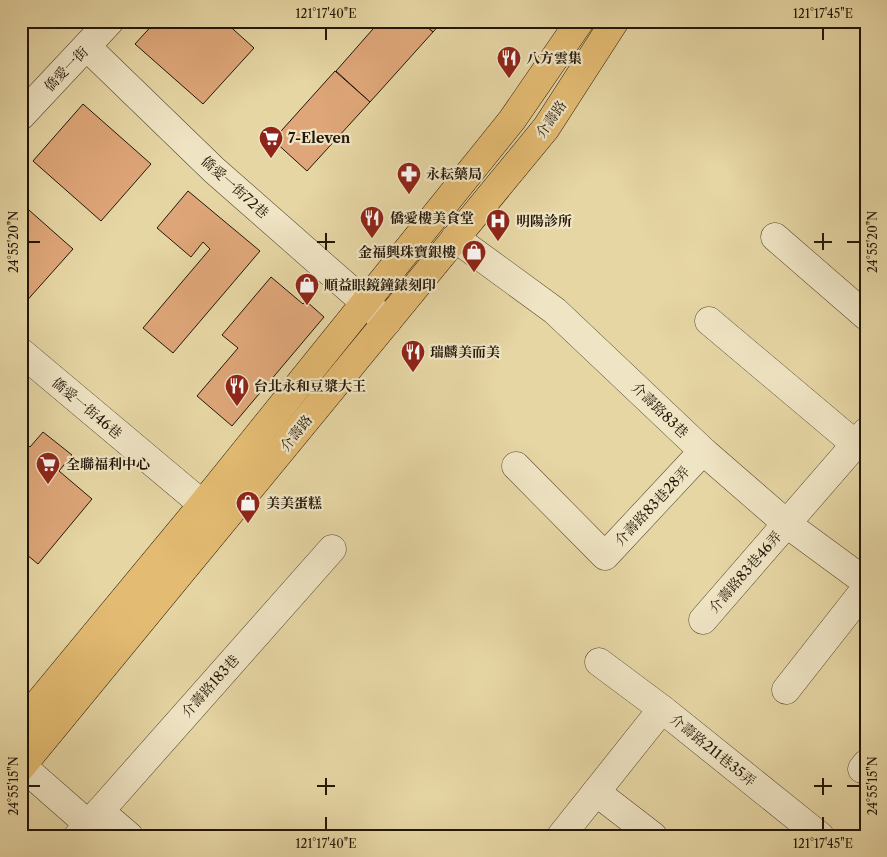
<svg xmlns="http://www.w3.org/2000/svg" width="887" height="857" font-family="'Libre Caslon Text','Noto Serif TC',serif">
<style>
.building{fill:#dea679;stroke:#231607}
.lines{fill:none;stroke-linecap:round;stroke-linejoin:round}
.minor-casing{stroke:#54462e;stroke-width:29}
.major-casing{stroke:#231607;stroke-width:29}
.minor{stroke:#efe4c4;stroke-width:28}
.major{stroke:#e3bb72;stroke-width:28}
.ticks{fill:none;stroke:#231607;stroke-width:2}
.labels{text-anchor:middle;stroke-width:4.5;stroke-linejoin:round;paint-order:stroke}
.poi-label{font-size:14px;font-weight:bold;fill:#231607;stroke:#efe4c4;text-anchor:start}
.street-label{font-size:14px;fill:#231607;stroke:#efe4c4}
.neatline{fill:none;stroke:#231607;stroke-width:2}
.ticks-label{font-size:12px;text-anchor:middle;fill:#231607}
</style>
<rect width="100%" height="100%" fill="#e6d6a4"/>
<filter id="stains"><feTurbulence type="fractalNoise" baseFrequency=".004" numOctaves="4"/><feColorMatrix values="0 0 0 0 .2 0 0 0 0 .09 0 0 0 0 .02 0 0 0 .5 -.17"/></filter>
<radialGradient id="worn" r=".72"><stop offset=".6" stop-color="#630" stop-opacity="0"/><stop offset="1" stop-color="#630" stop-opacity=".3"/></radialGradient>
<g class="building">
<polygon points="156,21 224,21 254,48 203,104 135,44"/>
<polygon points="380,21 421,21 433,32 370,102 336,71"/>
<polygon points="421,21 443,21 433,32"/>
<polygon points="335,71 370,102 307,171 273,140"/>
<polygon points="21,83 23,83 28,89 21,98"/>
<polygon points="83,104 151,164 101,221 33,161"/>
<polygon points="188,191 260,251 173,353 143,328 210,249 203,242 191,257 157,228"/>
<polygon points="21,203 73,249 23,305 21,304"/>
<polygon points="271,277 303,304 306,301 324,317 232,426 197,396 238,348 222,335"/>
<polygon points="43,432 72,455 59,471 92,499 38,564 21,550 21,448 25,443 30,447"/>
</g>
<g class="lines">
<defs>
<g id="minor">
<polyline points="87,47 214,170 387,322"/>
<polyline points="21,116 110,21"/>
<polyline points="775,237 866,316"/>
<polyline points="455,238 555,311 703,451 787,524 866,582"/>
<polyline points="709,321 855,444"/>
<polyline points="21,352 220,519"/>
<polyline points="516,466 605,556 703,451"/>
<polyline points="703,620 866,432"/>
<polyline points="599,662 662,709"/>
<polyline points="786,690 866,588"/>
<polyline points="22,766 88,824"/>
<polyline points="862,769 866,764"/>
<polyline points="596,792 653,836"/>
<polyline points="100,811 129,836"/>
<polyline points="78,836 332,549"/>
<polyline points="561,836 662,709 820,836"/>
</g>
<g id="major">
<polyline points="21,724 202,505 512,120 580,21"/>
<polyline points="21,767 546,128 615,21"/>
</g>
</defs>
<use href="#minor" class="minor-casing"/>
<use href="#major" class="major-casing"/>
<use href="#minor" class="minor"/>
<use href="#major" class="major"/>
</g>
<path class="ticks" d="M326 28V40M823 28V40M326 233V250M823 233V250M28 242H40M317 242H335M814 242H832M847 242H860M326 778V795M823 778V795M28 786H40M317 786H335M814 786H832M847 786H860M326 817V830M823 817V830"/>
<defs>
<symbol id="restaurant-pin" viewBox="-11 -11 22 30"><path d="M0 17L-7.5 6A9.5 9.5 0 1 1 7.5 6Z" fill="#8f2418" stroke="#efe4c4"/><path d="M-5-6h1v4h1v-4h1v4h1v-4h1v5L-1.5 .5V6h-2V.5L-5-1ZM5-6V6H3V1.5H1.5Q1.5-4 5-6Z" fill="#fff"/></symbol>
<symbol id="supermarket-pin" viewBox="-11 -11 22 30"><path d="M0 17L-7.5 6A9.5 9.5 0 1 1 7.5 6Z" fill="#8f2418" stroke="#efe4c4"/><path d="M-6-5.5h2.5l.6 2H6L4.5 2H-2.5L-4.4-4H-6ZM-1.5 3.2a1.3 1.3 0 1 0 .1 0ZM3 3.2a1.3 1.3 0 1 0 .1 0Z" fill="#fff"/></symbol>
<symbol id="pharmacy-pin" viewBox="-11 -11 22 30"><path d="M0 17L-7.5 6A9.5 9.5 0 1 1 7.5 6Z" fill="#8f2418" stroke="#efe4c4"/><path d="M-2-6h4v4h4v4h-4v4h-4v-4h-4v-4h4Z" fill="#fff"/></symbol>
<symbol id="hospital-pin" viewBox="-11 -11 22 30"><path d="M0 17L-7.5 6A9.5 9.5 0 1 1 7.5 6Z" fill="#8f2418" stroke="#efe4c4"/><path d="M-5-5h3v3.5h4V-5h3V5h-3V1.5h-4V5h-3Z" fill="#fff"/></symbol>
<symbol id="shop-pin" viewBox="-11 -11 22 30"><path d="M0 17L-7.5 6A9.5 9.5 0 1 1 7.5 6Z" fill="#8f2418" stroke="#efe4c4"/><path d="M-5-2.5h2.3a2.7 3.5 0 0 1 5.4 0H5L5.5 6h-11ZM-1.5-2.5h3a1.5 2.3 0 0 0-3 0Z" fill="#fff"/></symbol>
</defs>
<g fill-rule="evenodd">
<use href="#restaurant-pin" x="495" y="44" width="28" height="38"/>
<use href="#supermarket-pin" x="257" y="124" width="28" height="38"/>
<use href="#pharmacy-pin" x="395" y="160" width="28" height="38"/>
<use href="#restaurant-pin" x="358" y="204" width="28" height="38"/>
<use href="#hospital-pin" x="484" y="207" width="28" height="38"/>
<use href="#shop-pin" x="460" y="238" width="28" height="38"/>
<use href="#shop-pin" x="293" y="271" width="28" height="38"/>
<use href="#restaurant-pin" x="399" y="338" width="28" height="38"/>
<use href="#restaurant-pin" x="223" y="372" width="28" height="38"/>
<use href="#supermarket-pin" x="34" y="450" width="28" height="38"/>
<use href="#shop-pin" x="234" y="489" width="28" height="38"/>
</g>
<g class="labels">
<g class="poi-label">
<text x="526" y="63">八方雲集</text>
<text x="288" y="143">7-Eleven</text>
<text x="426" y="179">永耘藥局</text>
<text x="390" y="223">僑愛樓美食堂</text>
<text x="516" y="226">明陽診所</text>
<text x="456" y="257" text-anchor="end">金福興珠寶銀樓</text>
<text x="324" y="290">順益眼鏡鐘錶刻印</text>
<text x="430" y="357">瑞麟美而美</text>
<text x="254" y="391">台北永和豆漿大王</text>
<text x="66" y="469">全聯福利中心</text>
<text x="266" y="508">美美蛋糕</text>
</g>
<g class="street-label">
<text transform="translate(66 69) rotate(-46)" y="5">僑愛一街</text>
<text transform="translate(551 119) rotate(-55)" y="5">介壽路</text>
<text transform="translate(235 187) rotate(42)" y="5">僑愛一街72巷</text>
<text transform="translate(87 408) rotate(40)" y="5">僑愛一街46巷</text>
<text transform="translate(660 410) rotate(44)" y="5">介壽路83巷</text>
<text transform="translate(296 433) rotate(-51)" y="5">介壽路</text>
<text transform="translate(652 506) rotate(-47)" y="5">介壽路83巷28弄</text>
<text transform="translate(745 572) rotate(-49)" y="5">介壽路83巷46弄</text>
<text transform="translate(210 686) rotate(-48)" y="5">介壽路183巷</text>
<text transform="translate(713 750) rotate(39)" y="5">介壽路211巷35弄</text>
</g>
</g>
<rect width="887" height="857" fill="none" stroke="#e6d6a4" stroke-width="55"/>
<rect x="28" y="28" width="832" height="802" class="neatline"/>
<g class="ticks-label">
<text x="326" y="18">121°17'40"E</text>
<text x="823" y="18">121°17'45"E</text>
<text transform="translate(14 242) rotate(-90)" y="4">24°55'20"N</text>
<text transform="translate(873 242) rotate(-90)" y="4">24°55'20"N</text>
<text transform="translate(14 786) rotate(-90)" y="4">24°55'15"N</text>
<text transform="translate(873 786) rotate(-90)" y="4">24°55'15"N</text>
<text x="326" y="848">121°17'40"E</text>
<text x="823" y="848">121°17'45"E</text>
</g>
<rect width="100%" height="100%" filter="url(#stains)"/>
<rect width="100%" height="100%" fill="url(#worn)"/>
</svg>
